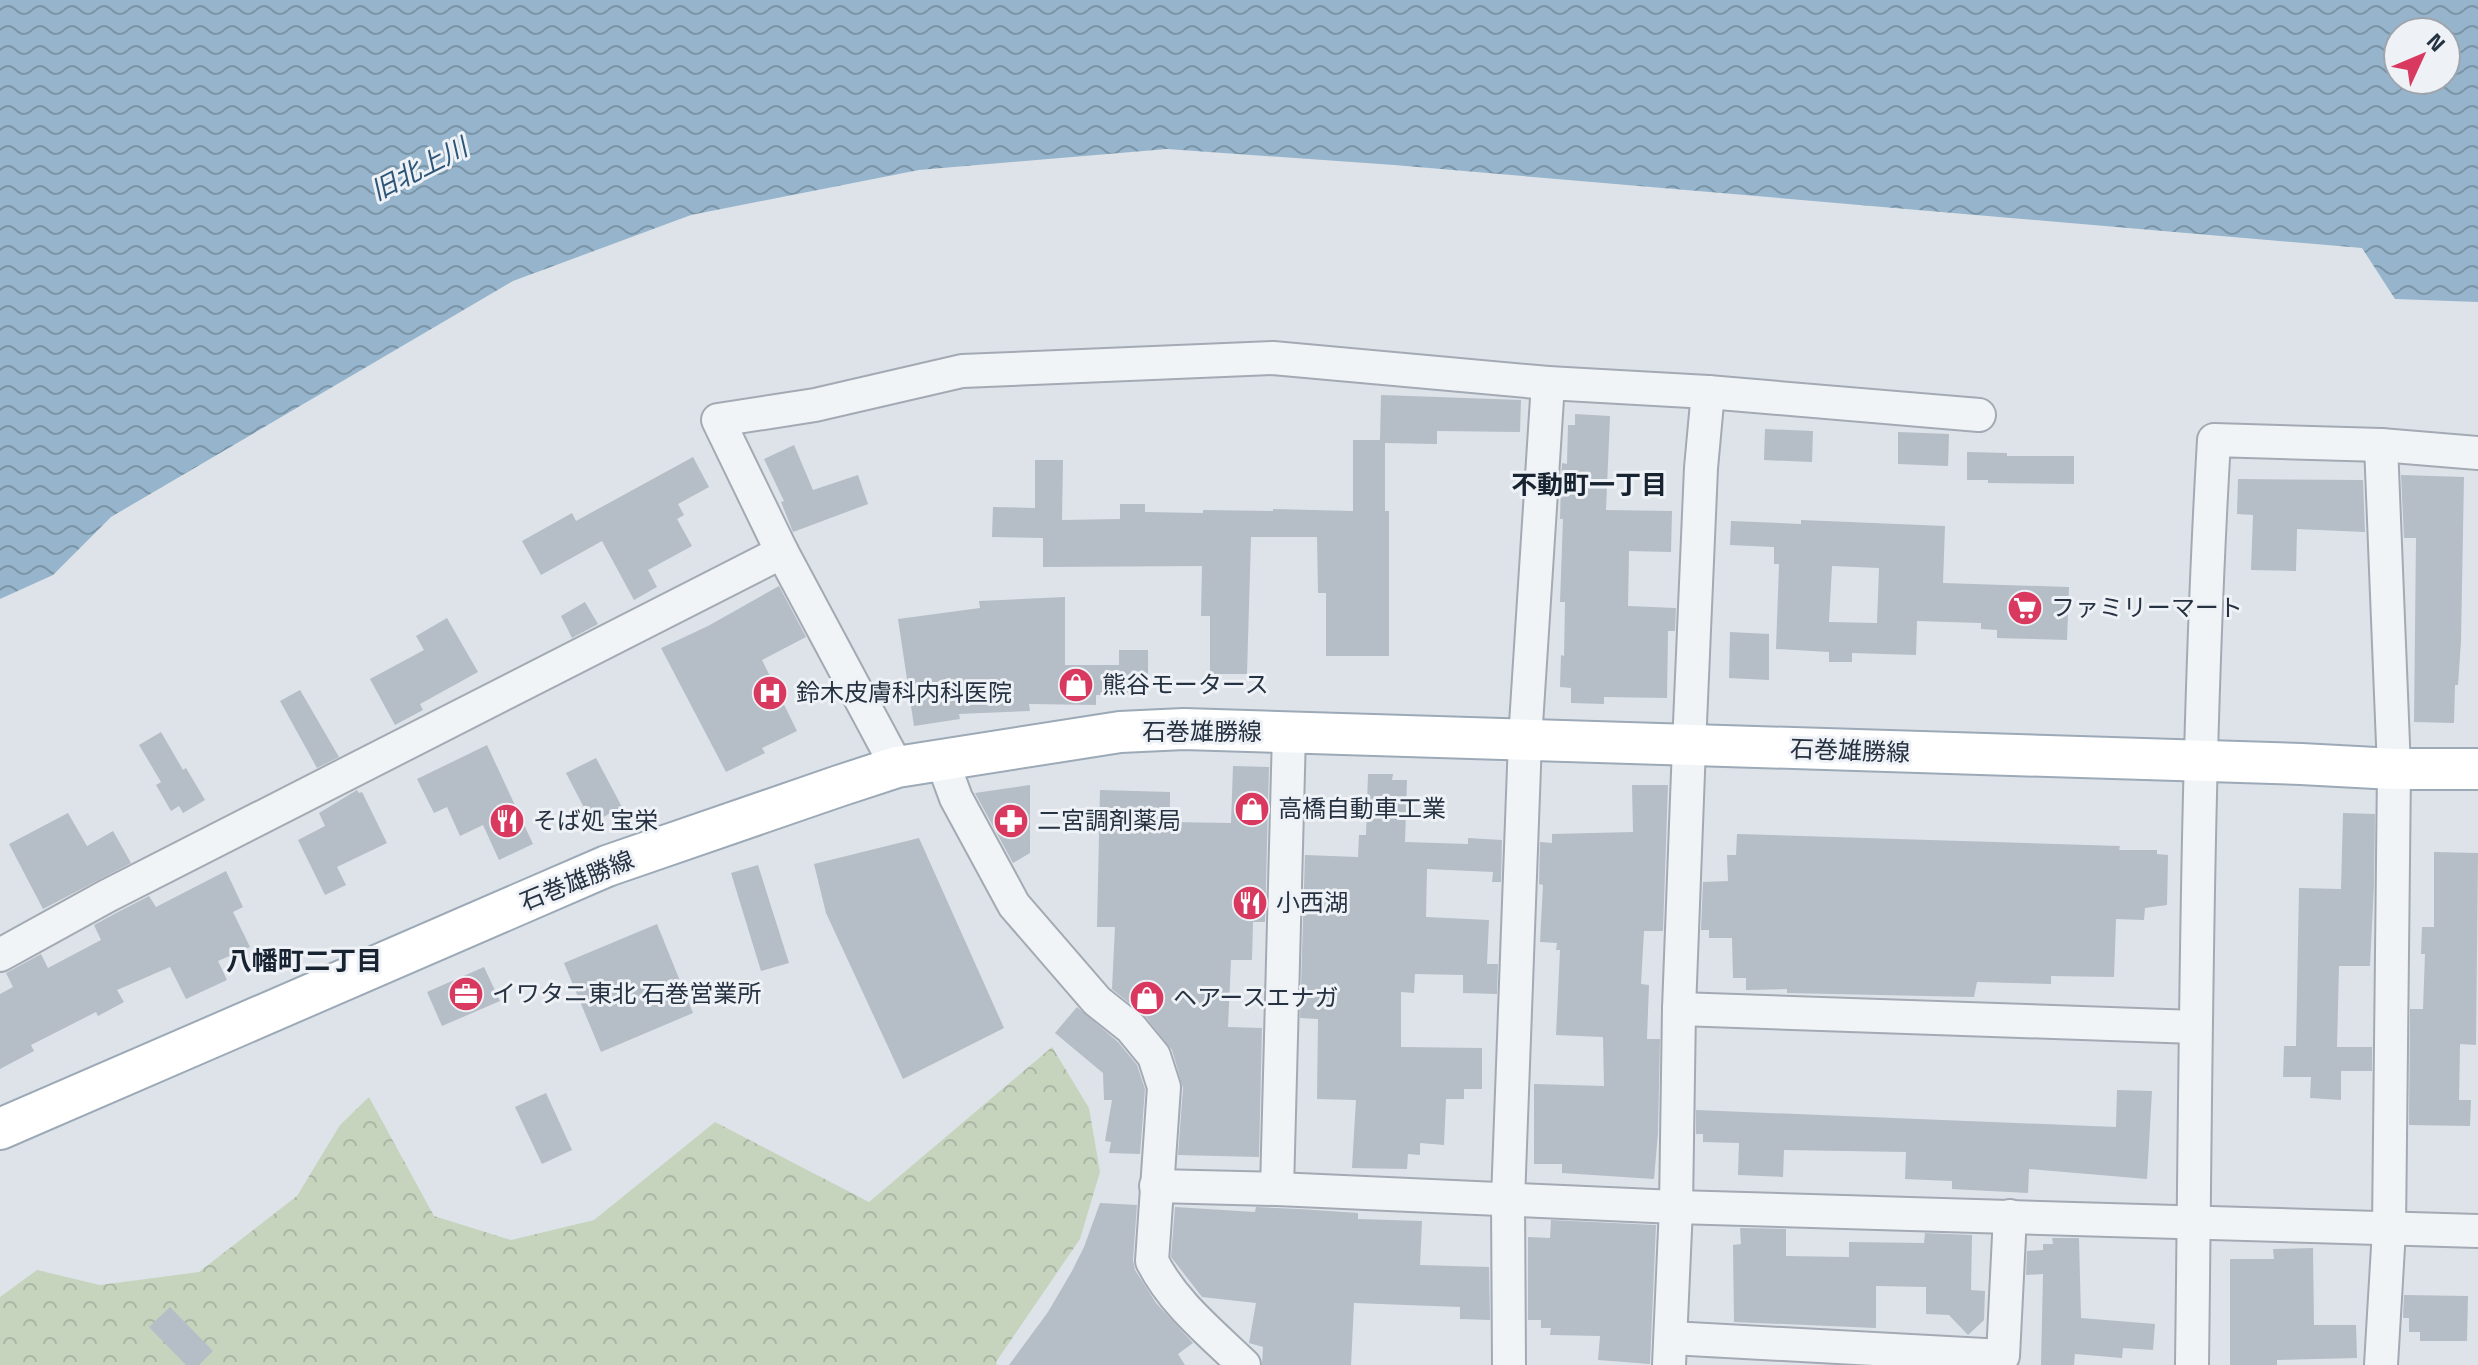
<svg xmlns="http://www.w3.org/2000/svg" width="2478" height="1365" font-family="'Titillium Web','Noto Sans JP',sans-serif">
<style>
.forest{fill:url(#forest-crowns)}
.water{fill:url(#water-waves);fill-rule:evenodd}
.building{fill:#b5bdc6;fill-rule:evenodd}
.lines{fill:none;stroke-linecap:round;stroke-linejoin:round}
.minor-casing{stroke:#a3aab3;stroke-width:36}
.major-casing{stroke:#9ca9b6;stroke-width:44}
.minor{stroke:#f1f4f7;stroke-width:32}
.major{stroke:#fff;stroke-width:40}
.labels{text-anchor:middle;stroke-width:6;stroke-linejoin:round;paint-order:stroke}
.poi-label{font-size:24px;fill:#263241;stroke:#eef2f6;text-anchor:start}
.street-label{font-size:24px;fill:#263241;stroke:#eef2f6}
.water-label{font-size:26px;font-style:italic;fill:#2d5578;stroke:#eef2f6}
.neighbourhood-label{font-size:26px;font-weight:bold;fill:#182332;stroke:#eef2f6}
</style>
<defs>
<pattern id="forest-crowns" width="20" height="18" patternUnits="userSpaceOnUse" patternTransform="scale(2)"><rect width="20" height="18" fill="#c6d4be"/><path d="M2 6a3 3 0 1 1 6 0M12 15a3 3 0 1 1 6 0" fill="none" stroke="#aab6a4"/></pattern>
<pattern id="water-waves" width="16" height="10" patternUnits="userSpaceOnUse" patternTransform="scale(2)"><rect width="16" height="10" fill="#96b5cc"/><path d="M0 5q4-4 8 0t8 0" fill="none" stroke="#7a94a7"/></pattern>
</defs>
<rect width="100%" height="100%" fill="#dee3e9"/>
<polygon class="forest" points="1052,1047 1089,1108 1100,1172 1080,1239 996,1362 997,1365 0,1365 0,1297 37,1270 100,1285 199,1272 297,1196 340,1125 369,1097 434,1216 511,1240 594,1220 715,1122 869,1202"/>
<path class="water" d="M0 0H2478V302L2395 299 2362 248 1394 165 1167 149 919 170 691 215 513 281 111 517 53 575 0 599ZM2398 32H2446V80H2398Z"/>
<g class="building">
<polygon points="1381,395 1521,400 1520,432 1437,431 1437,444 1385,443 1385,511 1389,511 1389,656 1326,656 1326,593 1318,593 1317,537 1251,537 1247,674 1210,674 1210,616 1201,616 1202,566 1043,567 1043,538 992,537 993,507 1035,508 1035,460 1063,460 1062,520 1120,519 1120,504 1145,504 1145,512 1203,513 1203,510 1273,511 1273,509 1353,511 1353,440 1380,440"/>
<polygon points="1575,414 1610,416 1606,510 1672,511 1671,552 1629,551 1628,606 1676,608 1675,631 1668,631 1667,698 1604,697 1604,704 1571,703 1571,688 1560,687 1561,655 1564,656 1565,602 1560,602 1563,519 1560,519 1561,482 1562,463 1567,464 1568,425 1575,425"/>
<polygon points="1765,429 1813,431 1812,462 1764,460"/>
<polygon points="1898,432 1949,434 1948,466 1898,464"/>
<polygon points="794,445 813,490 858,475 868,504 793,532 781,502 784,501 764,459"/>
<polygon points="1967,452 2007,453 2007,456 2074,456 2074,484 1988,483 1988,480 1967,480"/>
<polygon points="693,457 709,487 678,504 684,515 677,519 692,546 648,570 657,587 634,600 602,541 541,575 522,541 572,513 576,521"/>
<polygon points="2401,475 2464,477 2461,641 2458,685 2455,685 2454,723 2414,722 2416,538 2404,538"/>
<polygon points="2238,479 2363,480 2365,532 2297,529 2296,571 2251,570 2253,515 2237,514"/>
<path d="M1801 520 1945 526 1943 583 2069 587 2067 640 1997 638V630L1981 629V623L1917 621 1916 655 1852 653V662H1829V652L1776 649 1779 564H1774V547L1730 545 1731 521 1801 524ZM1832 566 1879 568 1877 623 1829 622Z"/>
<polygon points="779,586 806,637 762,660 797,731 762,748 765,753 726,772 661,648 708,626"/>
<polygon points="1065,597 1065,665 1119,665 1119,650 1148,650 1148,696 1096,695 1096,705 1029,704 1030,711 959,714 960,719 914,726 898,619 980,608 979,601"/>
<polygon points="585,602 598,624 572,638 561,616"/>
<polygon points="447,618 478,672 420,704 423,710 395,725 370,679 424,650 416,636"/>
<polygon points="1730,632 1769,634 1769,680 1729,678"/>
<polygon points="300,690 339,757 317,768 280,701"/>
<polygon points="161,732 183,770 186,768 205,800 183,813 179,806 171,811 156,785 161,782 139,745"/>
<polygon points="487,745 533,844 499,860 483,825 460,836 447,807 434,813 417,779"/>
<polygon points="596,758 622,807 592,823 566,773"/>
<polygon points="1233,766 1269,767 1265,922 1253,922 1252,960 1231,960 1228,1027 1262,1028 1259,1157 1178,1155 1183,1088 1172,1050 1145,1016 1112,989 1115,927 1097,927 1100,790 1170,792 1170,822 1231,823"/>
<polygon points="1368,774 1393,774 1392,780 1407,780 1405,842 1468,844 1468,838 1502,840 1501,882 1492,882 1493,872 1427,869 1426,917 1489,920 1487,964 1498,964 1497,994 1463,993 1463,975 1415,974 1414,993 1401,992 1401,1047 1482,1048 1482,1089 1464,1089 1464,1099 1446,1099 1444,1145 1420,1143 1420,1155 1408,1154 1407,1169 1352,1168 1356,1100 1317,1099 1318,1019 1300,1018 1305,855 1358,857 1359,835 1366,835"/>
<polygon points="1030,785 1030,853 1013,863 975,793"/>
<polygon points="1632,785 1668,785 1663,931 1644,931 1641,984 1649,985 1647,1039 1660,1039 1658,1133 1654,1179 1562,1173 1562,1164 1534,1164 1534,1084 1604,1086 1603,1037 1556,1035 1560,950 1556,950 1557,943 1540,942 1543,885 1539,884 1540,842 1552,843 1552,834 1633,832"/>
<polygon points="357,790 359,793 362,792 387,843 337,867 346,885 325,895 298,840 325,826 319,813"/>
<polygon points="68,813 87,846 113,831 131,863 43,909 9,844"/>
<polygon points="2343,813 2375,814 2374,885 2370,966 2339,966 2337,1047 2372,1047 2372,1071 2341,1071 2341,1100 2310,1098 2311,1077 2283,1077 2284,1046 2296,1046 2299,888 2341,889"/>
<polygon points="1737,834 2120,846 2119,850 2157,850 2157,854 2168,855 2167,905 2145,908 2144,920 2116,919 2114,977 2051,976 2051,984 1977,982 1974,997 1787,993 1787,989 1746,990 1746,978 1733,978 1732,938 1709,938 1709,930 1701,930 1703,882 1728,881 1727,855 1736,855"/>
<polygon points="919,838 1004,1028 903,1079 826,913 814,864"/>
<polygon points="2434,852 2478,853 2476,1045 2460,1044 2459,1100 2471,1100 2470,1126 2409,1125 2410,1009 2423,1009 2425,954 2421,954 2422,927 2434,927"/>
<polygon points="758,865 789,963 761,971 731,873"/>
<polygon points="226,871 243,907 233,912 250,947 218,961 227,980 186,999 170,967 117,990 124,1002 98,1016 96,1012 31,1045 34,1051 0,1069 0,994 13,987 6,973 41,954 48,968 101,940 94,925 116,913 149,896 156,907"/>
<polygon points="657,924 693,1013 601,1052 564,963"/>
<polygon points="484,967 500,1001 442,1026 427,992"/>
<polygon points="1077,1007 1118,1042 1137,1065 1145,1089 1140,1154 1109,1153 1111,1142 1105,1141 1112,1100 1104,1100 1103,1073 1055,1033"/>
<polygon points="2117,1090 2152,1091 2147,1179 2029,1169 2028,1193 1952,1189 1952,1181 1905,1179 1906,1152 1784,1150 1783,1177 1738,1175 1739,1143 1703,1142 1703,1134 1696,1134 1696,1110 2116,1127"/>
<polygon points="546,1093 572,1150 542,1164 515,1107"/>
<polygon points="1100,1203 1137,1205 1133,1260 1135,1270 1156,1303 1193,1343 1178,1354 1185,1365 1009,1365 1048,1312 1072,1271 1084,1247"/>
<polygon points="1175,1207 1255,1212 1256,1207 1300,1209 1358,1213 1358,1219 1422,1221 1420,1265 1489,1267 1490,1320 1460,1319 1460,1307 1354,1303 1351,1365 1262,1365 1263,1347 1249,1343 1256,1303 1202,1297 1171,1257"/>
<polygon points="1551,1220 1656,1225 1650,1364 1598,1360 1600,1336 1550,1335 1551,1328 1541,1328 1541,1320 1528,1320 1528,1237 1550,1238"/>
<polygon points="1740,1228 1786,1229 1786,1256 1849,1257 1849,1242 1924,1243 1925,1233 1972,1235 1971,1290 1985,1291 1984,1320 1968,1335 1949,1315 1926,1314 1926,1287 1876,1286 1876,1328 1734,1322 1733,1245 1741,1244"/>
<polygon points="2052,1238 2079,1238 2081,1318 2155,1324 2153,1350 2123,1348 2122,1358 2075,1354 2074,1365 2041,1365 2043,1274 2026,1275 2027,1251 2043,1250 2043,1244 2053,1244"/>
<polygon points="2313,1248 2314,1325 2356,1325 2357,1358 2277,1360 2277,1365 2230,1365 2230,1259 2274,1259 2273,1249"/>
<polygon points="2404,1295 2468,1296 2467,1341 2420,1341 2420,1332 2409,1332 2409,1318 2403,1318"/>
<polygon points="170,1307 213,1351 199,1365 186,1365 149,1327"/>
</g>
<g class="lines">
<defs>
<g id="minor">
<polyline points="2381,445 2394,769 2389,1230 2381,1365"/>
<path d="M942 760 956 798 1014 905 1097 1001 1131 1028 1154 1056 1164 1087 1152 1261C1173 1303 1211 1333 1244 1365"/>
<polyline points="897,767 782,552 718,420 815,405 962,371 1273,358 1548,383 1708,392 1979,415"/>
<polyline points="0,955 107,896 782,552"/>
<polyline points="1679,1009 2195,1027"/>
<polyline points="1156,1186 1277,1189 1676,1207 2478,1231"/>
<polyline points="1277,1189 1289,733"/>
<polyline points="1671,1338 2003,1356 2010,1216"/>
<polyline points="1509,1365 1508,1200 1525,740 1548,383"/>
<polyline points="1669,1365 1676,1207 1679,1009 1689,746 1701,468 1708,392"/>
<path d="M2192 1365C2196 1057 2196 748 2214 440L2381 445 2478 453"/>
</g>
<polyline id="major" points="0,1129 607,866 839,786 897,767 1120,732 1184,729 2301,764 2394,769 2478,769"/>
</defs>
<use href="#minor" class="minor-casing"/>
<use href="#major" class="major-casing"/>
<use href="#minor" class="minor"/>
<use href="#major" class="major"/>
</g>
<defs>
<symbol id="supermarket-disc" viewBox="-11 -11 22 22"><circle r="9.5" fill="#d9385f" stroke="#eef2f6"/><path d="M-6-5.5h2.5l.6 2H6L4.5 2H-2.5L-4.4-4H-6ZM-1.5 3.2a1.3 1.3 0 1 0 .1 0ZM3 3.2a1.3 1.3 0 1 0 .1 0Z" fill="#fff"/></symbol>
<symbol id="shop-disc" viewBox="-11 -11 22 22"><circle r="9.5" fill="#d9385f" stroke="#eef2f6"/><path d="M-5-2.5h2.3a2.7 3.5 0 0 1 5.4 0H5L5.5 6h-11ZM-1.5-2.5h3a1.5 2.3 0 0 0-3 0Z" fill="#fff"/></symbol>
<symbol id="hospital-disc" viewBox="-11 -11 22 22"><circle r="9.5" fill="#d9385f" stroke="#eef2f6"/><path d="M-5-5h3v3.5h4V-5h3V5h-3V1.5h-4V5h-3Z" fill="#fff"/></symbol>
<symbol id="restaurant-disc" viewBox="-11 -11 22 22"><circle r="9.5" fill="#d9385f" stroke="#eef2f6"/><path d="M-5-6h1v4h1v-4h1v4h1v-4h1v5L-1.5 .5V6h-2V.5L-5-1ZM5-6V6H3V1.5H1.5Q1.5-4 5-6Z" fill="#fff"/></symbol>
<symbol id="pharmacy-disc" viewBox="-11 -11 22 22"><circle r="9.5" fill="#d9385f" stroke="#eef2f6"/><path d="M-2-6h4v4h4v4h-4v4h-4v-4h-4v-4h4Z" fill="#fff"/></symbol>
<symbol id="office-disc" viewBox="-11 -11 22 22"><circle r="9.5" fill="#d9385f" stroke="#eef2f6"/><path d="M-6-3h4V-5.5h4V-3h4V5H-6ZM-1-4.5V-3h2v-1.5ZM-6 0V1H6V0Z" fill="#fff"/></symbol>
</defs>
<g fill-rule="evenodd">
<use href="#supermarket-disc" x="2005" y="588" width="40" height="40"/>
<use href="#shop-disc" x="1056" y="665" width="40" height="40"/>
<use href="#hospital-disc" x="750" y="673" width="40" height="40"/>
<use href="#shop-disc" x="1232" y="789" width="40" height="40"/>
<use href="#restaurant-disc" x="487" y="801" width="40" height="40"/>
<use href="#pharmacy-disc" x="991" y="801" width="40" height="40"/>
<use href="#restaurant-disc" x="1230" y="883" width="40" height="40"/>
<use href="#office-disc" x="446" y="974" width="40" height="40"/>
<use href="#shop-disc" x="1127" y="978" width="40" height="40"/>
</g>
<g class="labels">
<g class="poi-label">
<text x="2051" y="616">ファミリーマート</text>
<text x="1102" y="693">熊谷モータース</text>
<text x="796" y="701">鈴木皮膚科内科医院</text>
<text x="1278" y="817">高橋自動車工業</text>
<text x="533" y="829">そば処 宝栄</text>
<text x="1037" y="829">二宮調剤薬局</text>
<text x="1276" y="911">小西湖</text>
<text x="492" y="1002">イワタニ東北 石巻営業所</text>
<text x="1173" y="1006">ヘアースエナガ</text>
</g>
<g class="street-label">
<text x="1202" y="740">石巻雄勝線</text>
<text transform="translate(1850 751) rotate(2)" y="8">石巻雄勝線</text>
<text transform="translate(577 881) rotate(-22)" y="8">石巻雄勝線</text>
</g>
<g class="water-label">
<text transform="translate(419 169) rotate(-27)" y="9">旧北上川</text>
</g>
<g class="neighbourhood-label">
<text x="1589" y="494">不動町一丁目</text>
<text x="304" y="970">八幡町二丁目</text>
</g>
</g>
<g transform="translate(2422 56) rotate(46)"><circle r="38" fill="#eef2f6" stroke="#9ea5ae" stroke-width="2"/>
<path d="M0-6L14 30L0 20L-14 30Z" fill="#d9385f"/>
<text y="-12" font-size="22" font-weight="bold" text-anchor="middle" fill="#263241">N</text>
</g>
</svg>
